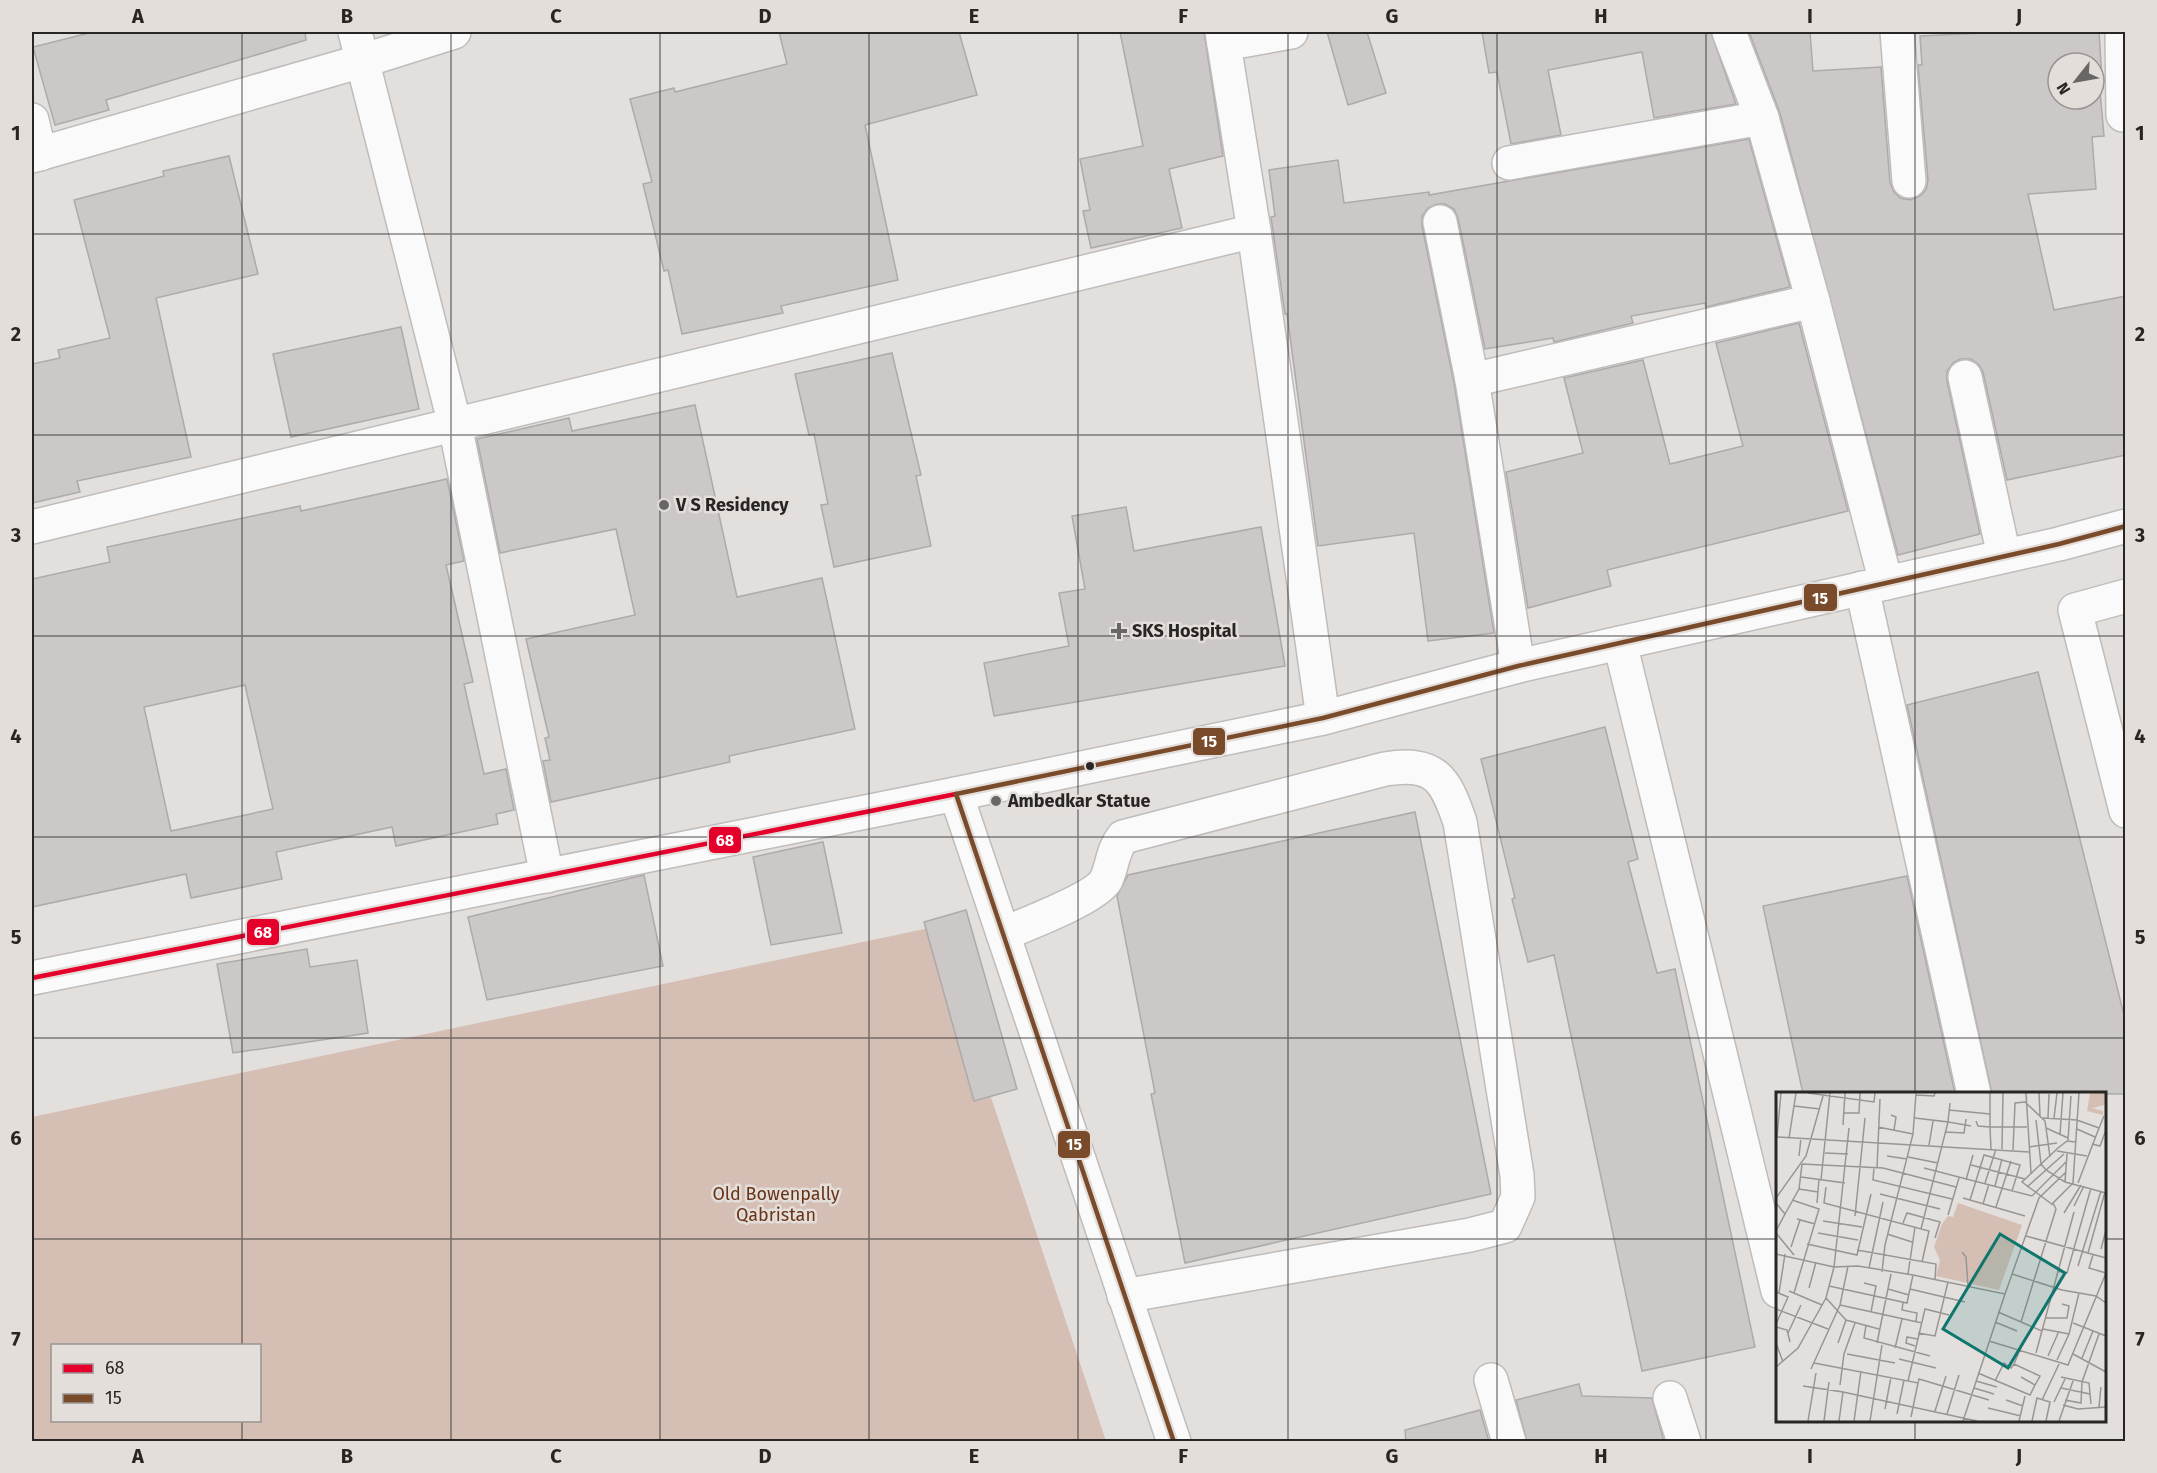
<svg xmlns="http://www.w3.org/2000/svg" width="2157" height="1473" font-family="'Fira Sans',sans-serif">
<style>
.green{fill:#d5bfb5;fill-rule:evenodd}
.building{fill:#cbc8c7;stroke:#adaaa9;stroke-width:1.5;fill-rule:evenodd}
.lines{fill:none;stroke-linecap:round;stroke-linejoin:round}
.minor-casing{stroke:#bfbdbc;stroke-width:36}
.minor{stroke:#fbfafa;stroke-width:33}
.bus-1-casing{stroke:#e4dedb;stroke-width:9}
.bus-2-casing{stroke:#e4dedb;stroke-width:9}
.bus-1{stroke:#e4002b;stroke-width:4.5}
.bus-2{stroke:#7a4b2a;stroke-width:4.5}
.grid{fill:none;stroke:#282625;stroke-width:1.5;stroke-opacity:0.55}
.poi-dot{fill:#696765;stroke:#e4dedb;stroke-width:2}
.bus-dot{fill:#282625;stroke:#e4dedb;stroke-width:2}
.labels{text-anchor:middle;stroke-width:5;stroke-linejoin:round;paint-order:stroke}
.poi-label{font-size:18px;font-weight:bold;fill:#282625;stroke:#e4dedb;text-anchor:start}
.park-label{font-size:18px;fill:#6a3417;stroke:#e4dedb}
.inset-road{fill:none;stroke:#989593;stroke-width:1.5}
.view{fill:#0f766e;fill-opacity:0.15;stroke:#0f766e;stroke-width:3}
.inset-edge{fill:none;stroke:#282625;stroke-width:3}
.line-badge{stroke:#e4dedb;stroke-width:2}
.badge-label{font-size:16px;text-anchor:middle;font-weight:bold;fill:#fff}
.neatline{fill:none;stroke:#282625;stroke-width:2}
.grid-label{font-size:20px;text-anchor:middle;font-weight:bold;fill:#282625}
</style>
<rect width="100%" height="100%" fill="#e2dfdd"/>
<path class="green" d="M934 927 1106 1441H32V1117ZM52 1346H260V1420H52Z"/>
<g class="building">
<polygon points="93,32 305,32 306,40 106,100 109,110 55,125 33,47"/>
<polygon points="779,32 959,32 977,95 865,125 898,280 781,306 783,313 682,334 668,270 664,271 643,184 652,182 630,99 674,88 675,92 787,64"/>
<polygon points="1120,32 1204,32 1223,156 1169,169 1182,228 1091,248 1083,211 1090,210 1080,159 1143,146"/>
<polygon points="1327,32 1367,32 1386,93 1348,105"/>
<polygon points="1482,32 1711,32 1736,104 1654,118 1642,52 1548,70 1561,135 1511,144 1497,72 1489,73"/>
<path d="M1749 32H1810L1813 71 1881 67 1890 183 1894 192 1900 198 1910 200 1920 196 1926 190 1928 180 1918 65H1922L1920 36 2003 32H2099L2102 80H2099L2104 136 2092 137 2096 189 2028 194 2054 310 2126 296V455L2007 480 1983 372 1979 365 1971 359H1960L1953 363 1947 371V381L1980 534 1898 555 1780 113ZM2058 63H2094V99H2058Z"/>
<polygon points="1749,139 1790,287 1706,307 1705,303 1631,316 1633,323 1554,342 1553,338 1485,349 1458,218 1454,209 1445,204 1437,204 1428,208 1422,216 1422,226 1454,383 1494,633 1428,641 1414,533 1318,546 1287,314 1285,314 1271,217 1275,216 1269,170 1338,160 1344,203 1429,192 1429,195"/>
<polygon points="229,156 258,274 156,298 191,457 77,481 80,492 32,503 32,364 60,358 58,350 110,338 74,200 164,176 163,171"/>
<polygon points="1799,323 1848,511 1607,570 1611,586 1528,608 1506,472 1583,453 1564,378 1643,360 1670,464 1743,446 1716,343"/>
<polygon points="401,327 419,409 291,437 273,354"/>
<polygon points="892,353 921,475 916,476 931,546 834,567 821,505 828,504 814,434 809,435 795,374"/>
<polygon points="695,405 737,597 822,578 855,729 729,756 730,762 551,802 543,761 550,760 545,738 549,737 526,639 635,615 616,529 500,553 477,439 569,418 572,431"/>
<path d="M447 479 464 561 446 565 473 682 464 684 484 774 506 769 514 810 496 814 498 824 396 846 392 827 276 852 282 879 191 898 186 874 32 907V579L110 562 107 547 300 506 301 511ZM245 685 273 809 171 831 144 707Z"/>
<polygon points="1126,507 1134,551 1261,527 1285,666 994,716 984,663 1069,646 1059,593 1085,589 1072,516"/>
<polygon points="2038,672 2126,1023 2126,1094 1992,1094 1907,705"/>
<polygon points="1605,727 1638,859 1628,862 1657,973 1675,969 1755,1347 1642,1371 1554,955 1528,962 1512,899 1515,898 1481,759"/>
<polygon points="1415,812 1491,1194 1185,1263 1151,1094 1155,1093 1117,896 1128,875"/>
<polygon points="823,842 842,933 771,945 753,857"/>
<polygon points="644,875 663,966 487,1000 468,917"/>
<polygon points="1907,876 1955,1094 1803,1094 1763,906"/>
<polygon points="966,910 1017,1089 974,1101 924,922"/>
<polygon points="307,949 310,967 357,960 368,1033 233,1053 217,964"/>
<polygon points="1579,1384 1582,1396 1652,1398 1664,1442 1527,1442 1516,1400"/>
<polygon points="1480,1410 1489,1442 1406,1442 1405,1430"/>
</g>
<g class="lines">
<defs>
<g id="minor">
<polyline points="355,32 455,425 547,876"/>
<polyline points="1222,32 1254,231"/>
<polyline points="1729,32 1762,118 1813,301 1886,583"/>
<polyline points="1897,32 1909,181"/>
<polyline points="2122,32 2123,115 2126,114"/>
<polyline points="1224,44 1291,32"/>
<polyline points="32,120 40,154"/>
<polyline points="32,156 362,61 454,32"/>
<polyline points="1509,163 1762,118"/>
<polyline points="1440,222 1472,380 1518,666"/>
<polyline points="1965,377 2004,556"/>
<polyline points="1472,380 1813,301"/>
<polyline points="32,527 1254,231 1323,718"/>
<polyline points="1862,588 1974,1094"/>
<polyline points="2126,596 2075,610 2126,811"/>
<polyline points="1620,643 1778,1291"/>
<path d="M1003 934C1024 925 1096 898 1106 880 1113 865 1112 851 1123 837L1385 769C1435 761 1445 778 1460 822L1517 1175 1518 1197 1505 1226 1470 1235 1124 1296"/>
<polyline points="32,978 956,794"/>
<polyline points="1491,1380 1509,1442"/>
<polyline points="1670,1398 1684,1442"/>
<polyline points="1174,1442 956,794 1323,718 1518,666 2059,544 2126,526"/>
</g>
</defs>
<use href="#minor" class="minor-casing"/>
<use href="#minor" class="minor"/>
<defs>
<polyline id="bus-1" points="32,978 956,794"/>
<polyline id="bus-2" points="1174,1442 956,794 1323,718 1518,666 2059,544 2126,526"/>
</defs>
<use href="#bus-1" class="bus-1-casing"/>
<use href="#bus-2" class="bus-2-casing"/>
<use href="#bus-1" class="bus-1"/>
<use href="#bus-2" class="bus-2"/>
</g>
<path class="grid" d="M242 32V1346M451 32V1442M660 32V1442M869 32V1442M1078 32V1442M1288 32V1442M1497 32V1442M1706 32V1442M1915 32V1094M32 234H2126M32 435H2126M32 636H2126M32 837H2126M32 1038H2126M32 1239H1778M2104 1239H2126M242 1420V1442M1915 1420V1442"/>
<g class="poi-dot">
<circle cx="664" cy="505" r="6"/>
<path d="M1116 622h6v6h6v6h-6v6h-6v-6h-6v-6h6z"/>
<circle cx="996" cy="801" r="6"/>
</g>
<circle class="bus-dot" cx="1090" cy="766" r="5"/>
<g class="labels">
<g class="poi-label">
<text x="676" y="511">V S Residency</text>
<text x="1132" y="637">SKS Hospital</text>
<text x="1008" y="807">Ambedkar Statue</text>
</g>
<g class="park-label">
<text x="776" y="1200">Old Bowenpally<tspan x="776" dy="21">Qabristan</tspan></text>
</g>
</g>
<g transform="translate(1776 1092)">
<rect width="330" height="330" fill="#e2dfdd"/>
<path d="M314 1H330L329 13 316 16 327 19V23L311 19ZM182 111 246 133 223 198 160 184 164 168 158 155 166 132 172 124 177 125Z" fill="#d5bfb5"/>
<path class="inset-road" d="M32 1 98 10 99 1M214 1V35H251M250 1 255 81M263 1 264 24M140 3 158 4 159 1M174 11 172 30 195 34M18 14 44 17M173 18 214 22M68 21H83L84 1M115 23 120 25 118 38M139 26 172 30 145 137M267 26 301 28 323 36 328 24M272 26 273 2M278 26 281 1M260 28 265 72 270 78 289 90 330 101M200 29 202 34 214 35 215 57M67 33 69 1M102 35 137 42M270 36 274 65M301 37 319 45M169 40 188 41 190 27M284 42 287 1M0 45 253 60M1 45 5 1M13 46 20 1M292 48 295 4M316 52 324 54 330 38M153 53 157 29M253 55 281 51M226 57 227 1M237 58 239 11 249 10 269 29 270 36 292 46M281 59 311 64M49 61 72 62M23 64 25 46M111 64 131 67M132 65 162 71M26 72 107 76 180 95M195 73 249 87M98 76 97 88 176 107M101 76 104 7M148 76 256 104 290 70M25 85 69 91M45 88 54 1M190 88 197 63M289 90 291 62M209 91 220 57M302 91 323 36M219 94 226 67M50 95 48 111 153 139 146 170M251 95 288 62M23 97 42 100M104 102 164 117M0 106 30 64 47 4M187 106 249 124M16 108 43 117 18 201M194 108 208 63 244 73 236 99M0 111 9 122 0 139M41 111 43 87M207 112 213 92M277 113 246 90 282 56 291 49 300 50M298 114 308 94M220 115 235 69M288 121 305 93M9 122 23 97 26 72M172 123 183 86M79 124 89 26M21 127 39 132M47 129 86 135M127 131 131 121 164 130 159 146M0 141 18 163M42 141 82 148M111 142 136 150M250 144 330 166M31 152 81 163 95 102M15 155 24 128M325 157 330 138M81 158 160 172 159 187M186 160 190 165 192 194M312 161 329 100M0 162 58 175 82 174 137 183 229 202 187 329M302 174 325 99M93 176 107 110M281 179 291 181 315 96M106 180 109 153 137 42 140 1M132 182 139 135M236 182 286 198 320 204 330 211M88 191 100 194 95 220M53 194 131 211 137 183M33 196 40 170M112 197 133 203M134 197 189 210M13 199 46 213M0 200 12 205 0 232M3 201 9 162M229 202 263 106 290 80M50 206 70 228 103 237M127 211 126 218 141 221 140 230M64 213 146 231M0 217 52 237M222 220 245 230 280 117 277 111 297 91 303 1M269 226H291L293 214 286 212M219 230 241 239M245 230 266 239M297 231 330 244M90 233 88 246 154 264M0 235 11 238 14 250M267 237 293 242M12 241 25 213M142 241 159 244 172 190M249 246 238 272 264 284 259 293M213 249 292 273 330 181 313 176 317 163M0 251 7 270M62 251 70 228M101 251 115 182M139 254 130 251 131 245 141 247M119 256 126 227M260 261 298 120M71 262 119 271M297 262 330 280M272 264 283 239M306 266 317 239M123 267 160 276M281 268 293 242 303 201M38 271 142 291 143 287 213 308M0 275 22 256 50 206 58 175 73 36M35 277 64 213 72 174M202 281 254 303 259 293 245 285M285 285 313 291 315 312M132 289 149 217 173 223M200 289 221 295M219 289 228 271 235 276 238 272M64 293 68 262 79 231M27 294 67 300 63 329M198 296 218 302M285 296 314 302M67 300 201 329M230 308 247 314M266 308 284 270M289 308 305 311 306 290 323 242M278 310 289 287M287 313 302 317 330 315M323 315 325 295M212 316 245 324M109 317 115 285M159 319 170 284M121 322 128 288M171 322 183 283M135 325 142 291M32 329 40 281M48 329 53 290M78 329 85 279M94 329 106 253M243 329 249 304M256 329 261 306 274 310 270 329M283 329 297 289"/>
<path class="view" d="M224 142 289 181 232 276 167 237Z"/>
<rect width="330" height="330" class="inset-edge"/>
</g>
<g class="line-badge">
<rect x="1803" y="583" width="35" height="29" rx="6" fill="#7a4b2a"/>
<rect x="1192" y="727" width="34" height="29" rx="6" fill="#7a4b2a"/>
<rect x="708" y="826" width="34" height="28" rx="6" fill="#e4002b"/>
<rect x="246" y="918" width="34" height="28" rx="6" fill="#e4002b"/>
<rect x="1057" y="1130" width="34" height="29" rx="6" fill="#7a4b2a"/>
</g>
<g class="badge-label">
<text x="1820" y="604">15</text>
<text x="1209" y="747">15</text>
<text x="725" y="846">68</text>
<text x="263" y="938">68</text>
<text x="1074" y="1150">15</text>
</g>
<rect width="2157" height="1473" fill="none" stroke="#e4dedb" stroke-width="66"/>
<rect x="51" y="1344" width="210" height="78" fill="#e4dedb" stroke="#999492" stroke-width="1.5"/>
<rect x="63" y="1364" width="30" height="9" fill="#e4002b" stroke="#999492" stroke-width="1.5"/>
<text x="105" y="1374" font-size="18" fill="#282625">68</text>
<rect x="63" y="1394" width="30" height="9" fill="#7a4b2a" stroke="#999492" stroke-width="1.5"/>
<text x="105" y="1404" font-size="18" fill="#282625">15</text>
<g transform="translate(2076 81) rotate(239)"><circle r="28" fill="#e4dedb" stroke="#999492" stroke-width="1.5"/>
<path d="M0-4.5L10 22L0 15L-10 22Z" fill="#696765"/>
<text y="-9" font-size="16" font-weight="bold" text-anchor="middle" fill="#282625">N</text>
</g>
<rect x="33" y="33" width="2091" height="1407" class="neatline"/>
<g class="grid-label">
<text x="138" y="23">A</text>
<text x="347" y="23">B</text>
<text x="556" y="23">C</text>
<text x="765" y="23">D</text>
<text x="974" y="23">E</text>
<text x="1183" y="23">F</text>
<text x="1392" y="23">G</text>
<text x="1601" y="23">H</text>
<text x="1810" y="23">I</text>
<text x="2019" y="23">J</text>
<text x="16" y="140">1</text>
<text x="2140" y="140">1</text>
<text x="16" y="341">2</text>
<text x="2140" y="341">2</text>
<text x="16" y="542">3</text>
<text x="2140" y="542">3</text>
<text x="16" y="743">4</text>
<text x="2140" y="743">4</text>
<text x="16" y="944">5</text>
<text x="2140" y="944">5</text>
<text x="16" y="1145">6</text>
<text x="2140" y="1145">6</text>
<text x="16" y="1346">7</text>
<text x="2140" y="1346">7</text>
<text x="138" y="1463">A</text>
<text x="347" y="1463">B</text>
<text x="556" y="1463">C</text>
<text x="765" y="1463">D</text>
<text x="974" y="1463">E</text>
<text x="1183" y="1463">F</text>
<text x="1392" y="1463">G</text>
<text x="1601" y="1463">H</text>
<text x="1810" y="1463">I</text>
<text x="2019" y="1463">J</text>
</g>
</svg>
